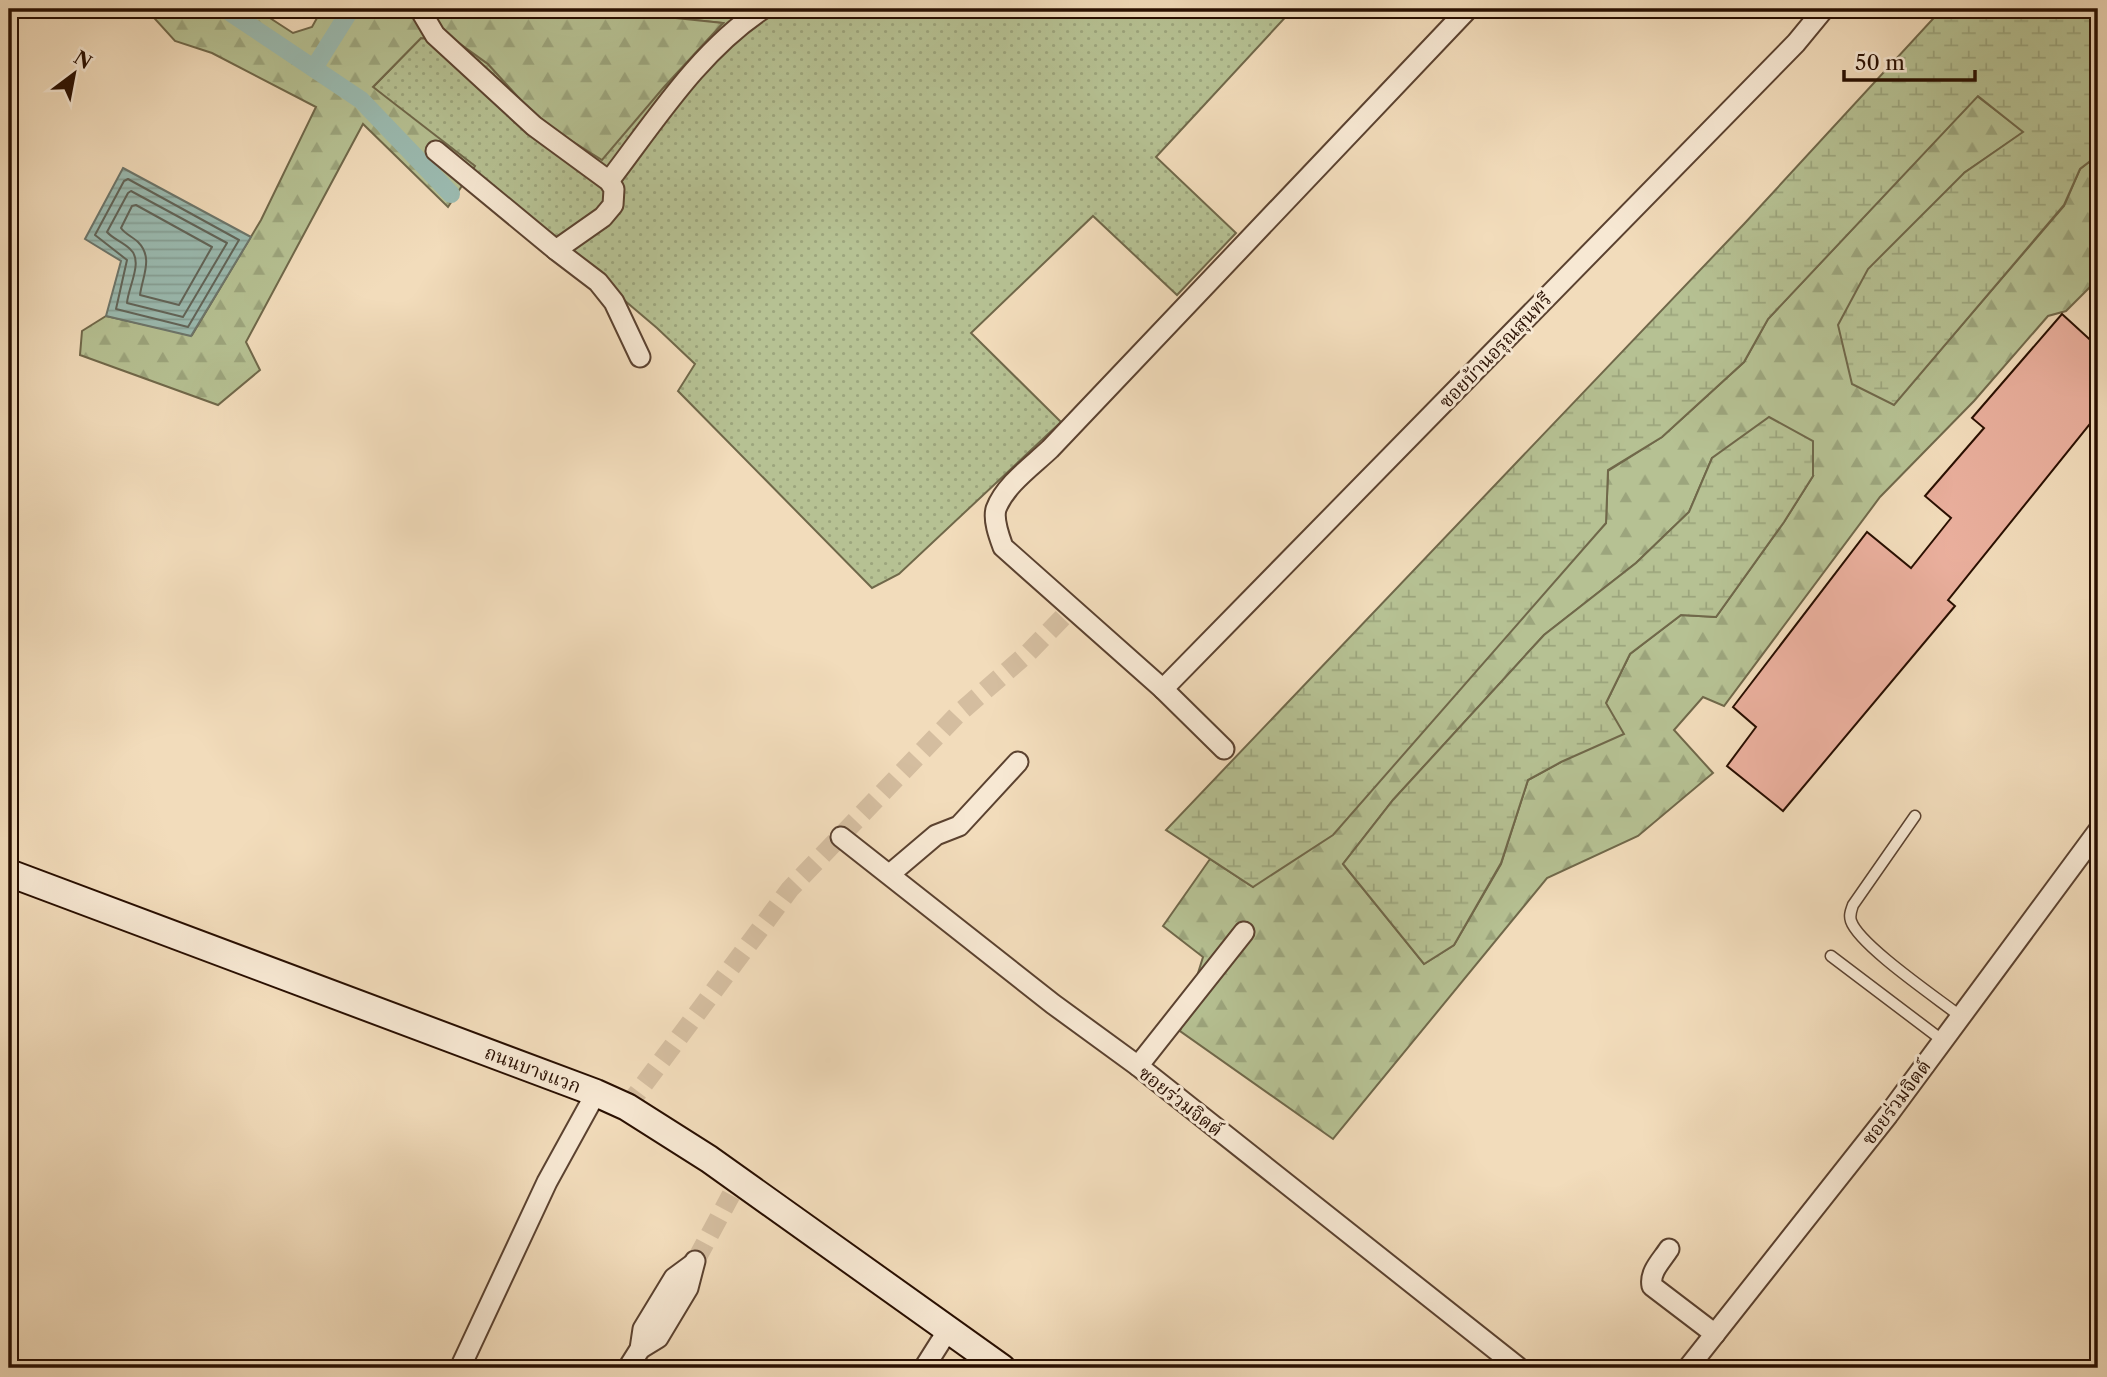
<svg xmlns="http://www.w3.org/2000/svg" width="2107" height="1377" font-family="'Libre Caslon Text','Noto Serif Thai',serif">
<style>
.grass{fill:url(#grass-dots);stroke:#70684a;stroke-width:2}
.forest{fill:url(#forest-firs);stroke:#70684a;stroke-width:2;fill-rule:evenodd}
.wetland{fill:url(#wetland-marsh);stroke:#70684a;stroke-width:2}
.water{fill:url(#water-rules);stroke:#6d766b;stroke-width:2}
.lines{fill:none;stroke-linecap:round;stroke-linejoin:round}
.shore{stroke:#626559;stroke-width:2}
.canal{stroke:#9bbbb1;stroke-width:18}
.building{fill:#eaaf9d;stroke:#290f01;stroke-width:2}
.street-tunnel{stroke:#d4bd9f;stroke-width:19;stroke-dasharray:19 10;stroke-linecap:butt}
.lane-casing{stroke:#5b4230;stroke-width:13}
.street-casing{stroke:#5b4230;stroke-width:23}
.secondary-casing{stroke:#290f01;stroke-width:30}
.lane{stroke:#f7e8d3;stroke-width:10}
.street{stroke:#f7e8d3;stroke-width:19}
.secondary{stroke:#f7e8d3;stroke-width:26}
.labels{text-anchor:middle;stroke-width:6;stroke-linejoin:round;paint-order:stroke}
.street-label{font-size:19px;fill:#290f01;stroke:#f7e8d3}
</style>
<defs>
<pattern id="grass-dots" width="8" height="8" patternUnits="userSpaceOnUse" patternTransform="scale(1.75)"><rect width="8" height="8" fill="#b6c193"/><path d="M2 2h.1M6 6h.1" fill="none" stroke="#9ca57d" stroke-width="1.8" stroke-linecap="round"/></pattern>
<pattern id="forest-firs" width="22" height="20" patternUnits="userSpaceOnUse" patternTransform="scale(1.75)"><rect width="22" height="20" fill="#b6c193"/><path d="M5 1l3.5 6h-7zM16 11l3.5 6h-7z" fill="#9ca57d"/></pattern>
<pattern id="wetland-marsh" width="20" height="14" patternUnits="userSpaceOnUse" patternTransform="scale(1.75)"><rect width="20" height="14" fill="#b6c193"/><path d="M1 5h8M5 5V1M11 12h8M15 12V8" fill="none" stroke="#9ca57d"/></pattern>
<pattern id="water-rules" width="6" height="5" patternUnits="userSpaceOnUse" patternTransform="scale(1.75)"><rect width="6" height="5" fill="#9bbbb1"/><path d="M0 2.5h6" fill="none" stroke="#86a096"/></pattern>
</defs>
<rect width="100%" height="100%" fill="#f2dcbb"/>
<filter id="stains"><feTurbulence type="fractalNoise" baseFrequency=".00286" numOctaves="4"/><feColorMatrix values="0 0 0 0 .2 0 0 0 0 .09 0 0 0 0 .02 0 0 0 .5 -.17"/></filter>
<radialGradient id="worn" r=".72"><stop offset=".6" stop-color="#630" stop-opacity="0"/><stop offset="1" stop-color="#630" stop-opacity=".3"/></radialGradient>
<polygon class="grass" points="643,9 1293,9 1156,157 1236,233 1177,295 1093,216 971,333 1061,422 899,574 872,588 678,391 695,364 657,328 373,87 421,38 456,41 488,64 540,121 664,87 723,23 657,16"/>
<g class="forest">
<polygon points="146,9 256,9 293,33 312,27 322,9 643,9 657,16 723,23 664,87 602,160 540,121 488,64 456,41 421,38 373,87 475,166 448,207 363,124 246,342 260,370 218,405 80,355 82,331 106,316 192,335 261,220 316,107 212,53 175,41"/>
<path d="M1977 96 2024 132 1964 173 1893 405 2064 206 2080 169 2098 155V279L2066 311 2048 316 1974 401 1880 497 1724 706 1703 697 1674 730 1713 773 1638 836 1547 878 1333 1139 1180 1031 1203 957 1163 926 1210 859 1253 887 1606 523 1608 471 1662 437 1744 362 1768 319ZM1712 458 1813 476 1784 522 1716 617 1681 615 1630 654 1606 703 1561 762 1528 780 1501 864 1454 945 1424 964 1343 864 1393 800 1544 635 1636 563 1689 512Z"/>
</g>
<g class="wetland">
<polygon points="1942,9 2098,9 2098,155 2080,169 2064,205 1894,405 1852,384 1838,325 1868,269 1964,173 2023,132 1978,96 1768,319 1744,362 1662,437 1608,470 1606,523 1333,835 1253,887 1166,830 1744,224"/>
<polygon points="1769,417 1813,441 1813,476 1784,522 1716,617 1681,615 1630,654 1606,703 1624,734 1561,762 1528,780 1501,863 1454,945 1424,964 1343,864 1393,800 1544,635 1636,563 1689,512 1712,458"/>
</g>
<polygon class="water" points="123,168 251,237 191,336 106,316 121,261 85,239"/>
<g class="lines">
<g class="shore">
<polygon points="128,179 239,240 188,327 116,309 127,260 95,235 124,181"/>
<path d="M131 191 227 243 183 317 127 303C128 287 144 261 130 249 123 242 113 239 107 232L128 193Z"/>
<path d="M136 205 212 247 179 305 140 295C142 277 154 258 138 242 133 237 125 234 121 228L132 206Z"/>
</g>
<g class="canal">
<polyline points="225,9 361,100 451,194"/>
<polyline points="314,68 351,9"/>
</g>
</g>
<polygon class="building" points="2062,314 2098,347 2098,414 1948,600 1955,606 1783,811 1727,766 1756,727 1733,707 1867,532 1911,568 1951,518 1925,496 1984,428 1972,418"/>
<g class="lines">
<g class="street-tunnel">
<polyline points="627,1107 790,889 958,714 1028,653 1072,608"/>
<polyline points="696,1260 731,1195"/>
</g>
<defs>
<g id="lane">
<path d="M1915 816 1853 905C1851 911 1849 915 1851 921 1859 945 1937 998 1960 1016"/>
<polyline points="1831,956 1942,1040"/>
</g>
<g id="street">
<polyline points="422,9 422,13 435,35 534,126 609,181 614,189 613,205 603,217 556,250 436,151"/>
<path d="M609 181C655 121 699 51 763 9"/>
<polyline points="556,250 598,282 614,302 640,357"/>
<polyline points="1163,689 1796,43 1824,9"/>
<path d="M1224 749 1163 689 1003 547C999 536 993 520 996 509 1005 485 1032 466 1050 449L1468 9"/>
<polyline points="841,837 1053,1004 1138,1066 1519,1368"/>
<polyline points="890,874 936,835 959,826 1018,762"/>
<polyline points="1138,1066 1244,932"/>
<path d="M1669 1249C1662 1260 1649 1272 1652 1286L1715 1334"/>
<polyline points="640,1349 658,1338 688,1288 695,1261"/>
<polyline points="460,1368 547,1182 596,1093"/>
<polyline points="628,1368 640,1349 643,1329 674,1278 693,1264"/>
<polyline points="924,1368 948,1330"/>
<polyline points="1688,1368 1888,1115 2098,831"/>
</g>
<polyline id="secondary" points="9,873 596,1093 627,1107 709,1159 1002,1368"/>
</defs>
<use href="#lane" class="lane-casing"/>
<use href="#street" class="street-casing"/>
<use href="#secondary" class="secondary-casing"/>
<use href="#lane" class="lane"/>
<use href="#street" class="street"/>
<use href="#secondary" class="secondary"/>
</g>
<g class="labels">
<g class="street-label">
<text transform="translate(1495 350) rotate(-46)" y="7">ซอยบ้านอรุณสุนทรี</text>
<text transform="translate(533 1069) rotate(21)" y="7">ถนนบางแวก</text>
<text transform="translate(1181 1101) rotate(38)" y="7">ซอยร่วมจิตต์</text>
<text transform="translate(1896 1102) rotate(-53)" y="7">ซอยร่วมจิตต์</text>
</g>
</g>
<rect width="2107" height="1377" fill="none" stroke="#f2dcbb" stroke-width="35"/>
<rect x="10" y="10" width="2086" height="1356" fill="none" stroke="#290f01" stroke-width="3.5"/>
<rect x="18" y="18" width="2072" height="1342" fill="none" stroke="#290f01" stroke-width="2"/>
<g transform="translate(74 74) rotate(32)" stroke="#f7e8d3" stroke-width="5" paint-order="stroke">
<path d="M0-5L12 26L0 18L-12 26Z" fill="#290f01"/>
<text y="-10" font-size="19" font-weight="bold" text-anchor="middle" fill="#290f01">N</text>
</g>
<path d="M1844 70v10h131v-10" fill="none" stroke="#290f01" stroke-width="3.5"/>
<text x="1855" y="70" font-size="21" fill="#290f01" stroke="#f7e8d3" stroke-width="5" paint-order="stroke">50 m</text>
<rect width="100%" height="100%" filter="url(#stains)"/>
<rect width="100%" height="100%" fill="url(#worn)"/>
</svg>
